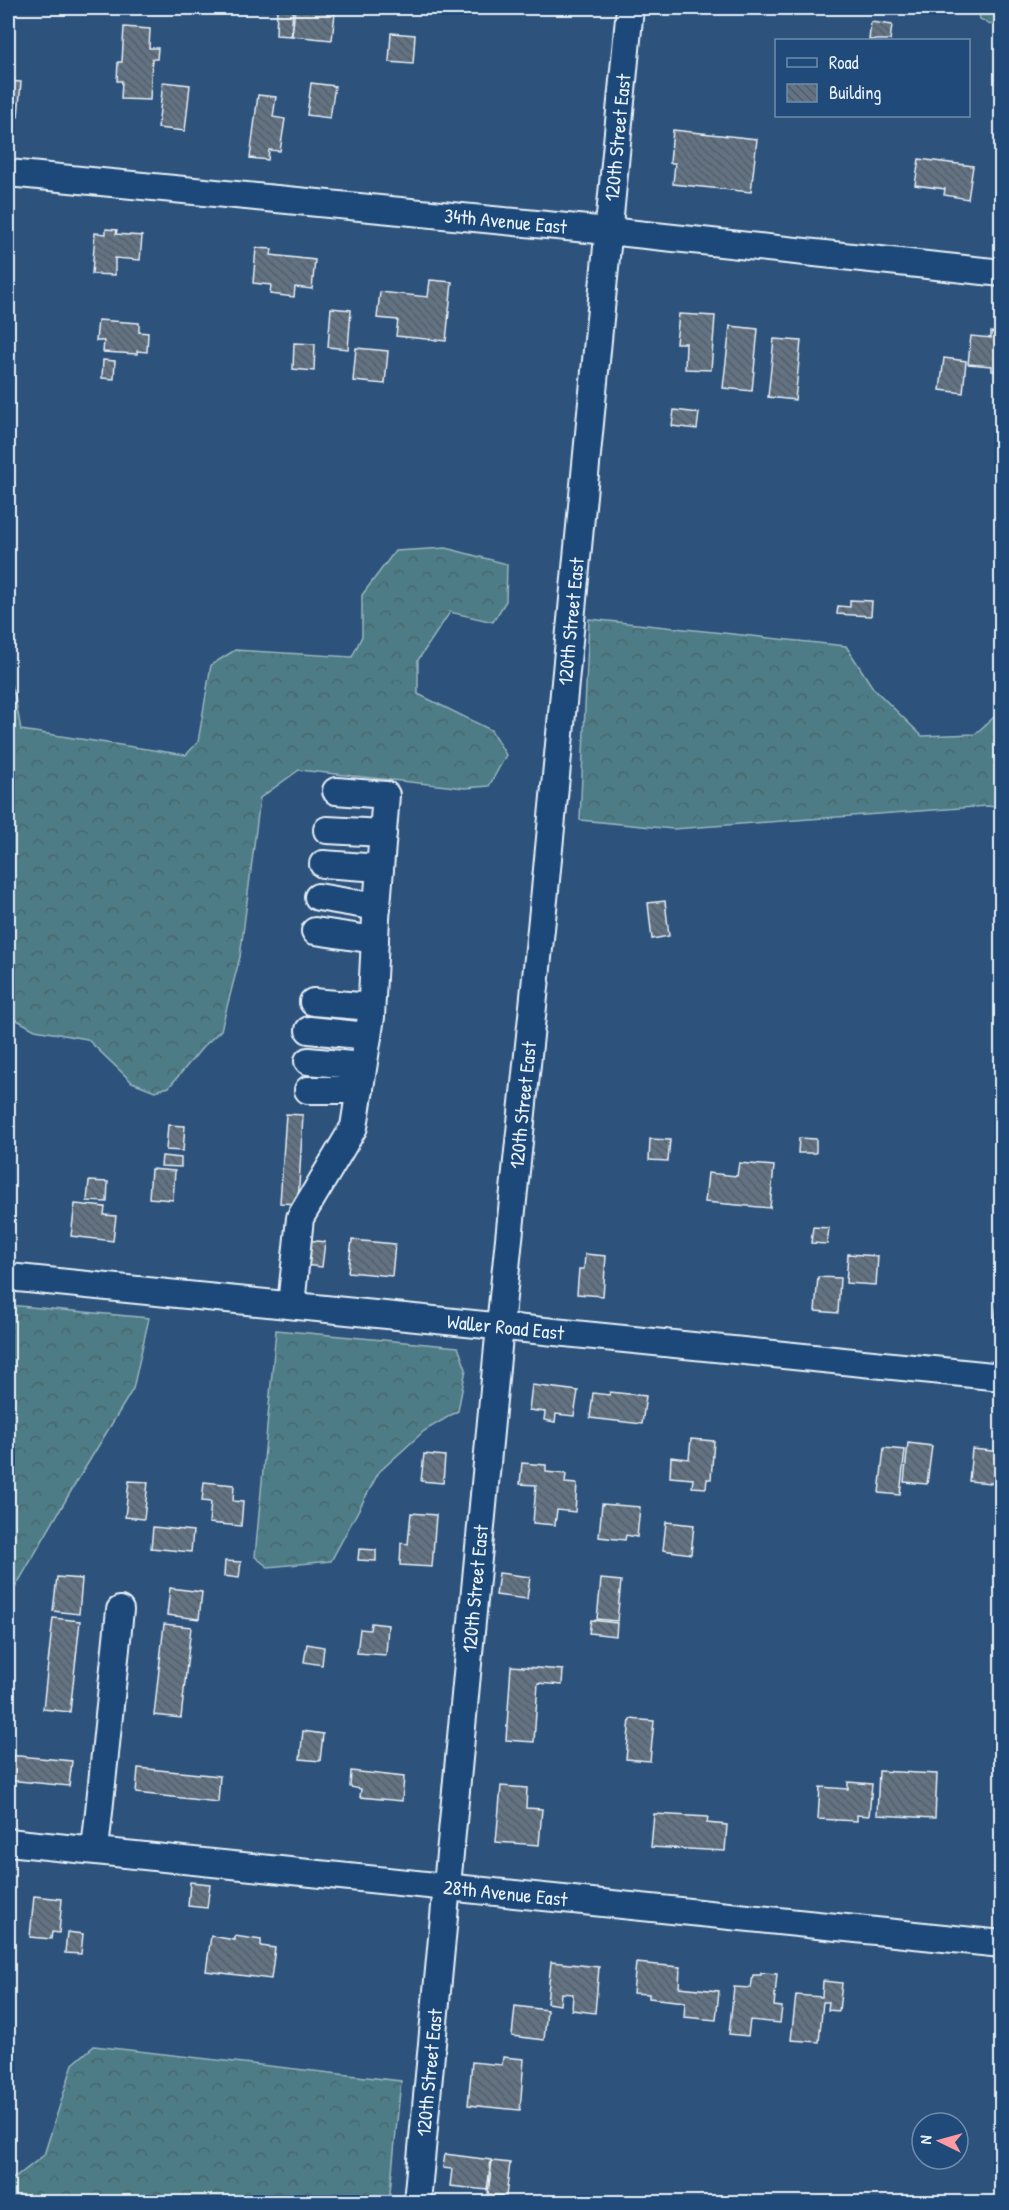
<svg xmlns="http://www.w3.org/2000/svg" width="1009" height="2210" font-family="'Patrick Hand',sans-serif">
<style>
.forest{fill:url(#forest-crowns);stroke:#9ab6bf;stroke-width:1.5}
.building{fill:url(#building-back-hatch);stroke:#e8f1f8;stroke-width:1.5}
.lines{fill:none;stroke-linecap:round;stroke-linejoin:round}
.minor-casing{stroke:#e8f1f8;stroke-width:30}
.minor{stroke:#1f4a7a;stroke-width:26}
.labels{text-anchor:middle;stroke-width:5;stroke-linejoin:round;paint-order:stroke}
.street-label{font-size:20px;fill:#e8f1f8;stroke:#1f4a7a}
</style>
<defs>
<pattern id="forest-crowns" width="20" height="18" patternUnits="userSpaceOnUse" patternTransform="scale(1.5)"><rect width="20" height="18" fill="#4d7c86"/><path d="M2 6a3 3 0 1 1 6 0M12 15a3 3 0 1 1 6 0" fill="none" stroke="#4a656b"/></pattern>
<pattern id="building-back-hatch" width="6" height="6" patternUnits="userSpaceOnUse" patternTransform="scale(1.5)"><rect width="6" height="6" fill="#637383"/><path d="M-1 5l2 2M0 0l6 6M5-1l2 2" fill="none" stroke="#545e66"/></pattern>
</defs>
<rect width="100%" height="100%" fill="#2d527c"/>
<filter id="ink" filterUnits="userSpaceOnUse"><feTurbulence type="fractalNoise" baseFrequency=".0167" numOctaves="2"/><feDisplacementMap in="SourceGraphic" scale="12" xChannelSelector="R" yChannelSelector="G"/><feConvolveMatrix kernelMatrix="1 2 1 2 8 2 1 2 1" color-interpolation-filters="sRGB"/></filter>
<g filter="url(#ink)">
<g class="forest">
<polygon points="978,8 1001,8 1001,29 980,19"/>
<polygon points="446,548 507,564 506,601 493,622 450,612 418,660 418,694 491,730 506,755 489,786 465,788 299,770 260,798 240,957 221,1030 203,1047 169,1087 155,1091 132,1082 87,1039 35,1030 8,1015 8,677 15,697 21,730 186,755 198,742 211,665 235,650 352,657 362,636 362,595 395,551"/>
<polygon points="589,619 846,646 873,688 922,736 975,734 1001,711 1001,808 988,806 673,829 580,820"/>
<polygon points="8,1305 149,1318 133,1389 71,1491 16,1586 8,1605"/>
<polygon points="276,1330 458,1347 466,1369 458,1411 424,1431 379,1472 331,1561 268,1567 255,1557"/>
<polygon points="94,2046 401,2081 389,2202 8,2202 8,2180 16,2177 44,2155 73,2064"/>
</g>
<g class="building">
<polygon points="277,8 293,8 291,36 276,35"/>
<polygon points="771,8 795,8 793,15 771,9"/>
<polygon points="295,9 335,13 332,40 292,36"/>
<polygon points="871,22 892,25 890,40 869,40"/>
<polygon points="124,27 150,29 149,48 158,48 157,59 152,59 150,100 121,99 122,81 117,81 118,62 122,62"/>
<polygon points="391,33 415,35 413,64 389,62"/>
<polygon points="8,81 21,82 18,117 8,116"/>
<polygon points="163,82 190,85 185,131 158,128"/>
<polygon points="311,83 335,86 330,118 307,115"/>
<polygon points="258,95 276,97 273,117 285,119 280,151 269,150 268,160 250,158"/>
<polygon points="673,130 757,139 751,192 673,184 675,163 670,163"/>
<polygon points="919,159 973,166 968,199 944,195 945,189 915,185"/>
<polygon points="8,216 12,216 9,247 8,247"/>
<polygon points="106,229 117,230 116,234 142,236 140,260 115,258 115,275 92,274 95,233 106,234"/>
<polygon points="256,248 272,249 271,255 315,260 312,289 295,287 294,297 270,294 271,285 253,283"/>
<polygon points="430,280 452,282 446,341 396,336 398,320 377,318 380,292 428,297"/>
<polygon points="331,308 351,310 348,349 328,347"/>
<polygon points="679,314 715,316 711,370 685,369 686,343 676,343"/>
<polygon points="98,320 139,323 139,332 148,333 147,352 137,351 137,354 103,352 104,341 96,341"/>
<polygon points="730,326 758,329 752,391 723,388"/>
<polygon points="991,332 1000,333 999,339 1002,339 1001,372 992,371 992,366 968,364 971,336 991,338"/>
<polygon points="774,339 801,341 795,400 768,397"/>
<polygon points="294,343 315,344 314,371 293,369"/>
<polygon points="356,348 388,351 385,384 353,381"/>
<polygon points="944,358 966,361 963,393 940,390"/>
<polygon points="103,360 115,361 114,379 102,378"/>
<polygon points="674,410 699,413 697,429 672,426"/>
<polygon points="850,600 872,601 871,616 837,614 838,606 850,607"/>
<polygon points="665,901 669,936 652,939 648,903"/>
<polygon points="286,1114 303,1115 298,1204 280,1203"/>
<polygon points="168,1125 185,1126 183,1151 166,1150"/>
<polygon points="799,1138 816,1139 816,1153 798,1153"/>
<polygon points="650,1139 670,1140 668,1161 649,1160"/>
<polygon points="162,1156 181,1158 181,1167 161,1166"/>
<polygon points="739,1163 774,1166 770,1208 705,1202 708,1173 737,1176"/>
<polygon points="151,1169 175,1171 173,1200 149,1198"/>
<polygon points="89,1181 108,1182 107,1202 87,1201"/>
<polygon points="75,1204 105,1207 104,1215 116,1216 113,1241 71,1236"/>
<polygon points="813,1227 829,1228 827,1244 811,1243"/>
<polygon points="307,1240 325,1242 322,1267 304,1265"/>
<polygon points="352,1240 395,1244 392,1276 348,1272"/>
<polygon points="585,1254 606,1256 603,1296 577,1294 579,1269 584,1269"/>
<polygon points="848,1254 878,1256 876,1285 846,1283"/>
<polygon points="818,1277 840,1278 838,1313 815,1311"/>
<polygon points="997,1304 1002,1304 1002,1331 994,1330"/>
<polygon points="532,1385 578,1391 574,1416 556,1414 555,1422 544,1420 545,1412 529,1410"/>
<polygon points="610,1392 646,1396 642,1424 590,1418 593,1393 609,1395"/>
<polygon points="691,1439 714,1441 711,1479 707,1479 706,1488 692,1487 693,1479 670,1477 671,1457 689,1459"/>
<polygon points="908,1443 932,1446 927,1484 904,1482"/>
<polygon points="884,1448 905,1450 900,1495 879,1493"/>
<polygon points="972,1449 1002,1452 1002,1484 969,1481"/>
<polygon points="424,1454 445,1456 443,1483 421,1481"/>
<polygon points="522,1463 546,1465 546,1472 566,1474 565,1483 577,1484 575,1512 557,1510 555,1525 533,1523 536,1485 520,1484"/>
<polygon points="129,1481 148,1482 144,1519 125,1517"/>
<polygon points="204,1482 234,1485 233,1501 243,1502 241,1526 209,1523 211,1502 202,1501"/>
<polygon points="602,1504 640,1507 637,1537 626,1535 625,1540 599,1537"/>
<polygon points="411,1513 436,1515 432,1567 400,1565 401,1543 408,1544"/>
<polygon points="666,1522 694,1525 691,1554 663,1550"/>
<polygon points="153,1527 193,1531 191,1552 151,1548"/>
<polygon points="359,1549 376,1550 376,1561 358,1560"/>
<polygon points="225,1561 241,1562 239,1578 224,1576"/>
<polygon points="499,1573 530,1577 527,1599 496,1595"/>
<polygon points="57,1577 82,1579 79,1614 53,1611"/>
<polygon points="601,1579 621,1581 617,1621 597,1619"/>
<polygon points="170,1588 202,1592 199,1619 167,1615"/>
<polygon points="53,1618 80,1621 70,1712 43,1709"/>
<polygon points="591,1620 617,1623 616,1636 589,1633"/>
<polygon points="371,1623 388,1625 386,1655 357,1653 360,1629 370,1630"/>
<polygon points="164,1624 191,1627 181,1718 154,1715"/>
<polygon points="307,1644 324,1647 322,1665 304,1662"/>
<polygon points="511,1666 563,1670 562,1685 538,1683 534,1742 506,1740"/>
<polygon points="630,1719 654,1721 650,1761 626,1759"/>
<polygon points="303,1731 323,1734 320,1761 300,1759"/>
<polygon points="8,1755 72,1761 69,1786 8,1780"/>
<polygon points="138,1768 220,1776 218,1802 136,1793"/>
<polygon points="351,1771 404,1777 402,1801 360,1797 361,1789 350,1787"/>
<polygon points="879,1771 937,1774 935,1818 877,1815"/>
<polygon points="848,1782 872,1784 869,1816 857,1815 857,1821 818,1819 820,1787 848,1789"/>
<polygon points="501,1786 527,1788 526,1808 542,1809 539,1845 496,1842"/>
<polygon points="654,1814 708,1817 707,1823 727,1825 725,1851 651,1847"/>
<polygon points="190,1882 210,1884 207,1908 188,1906"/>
<polygon points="34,1896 62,1899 59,1933 52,1932 51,1939 30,1937"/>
<polygon points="67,1932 83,1934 81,1954 65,1953"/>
<polygon points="211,1936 235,1940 235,1936 261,1940 261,1946 275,1948 271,1979 206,1971"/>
<polygon points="551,1962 599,1967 595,2013 572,2010 573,1994 561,1993 560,2005 547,2003"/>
<polygon points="636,1963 680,1967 679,1987 719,1991 716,2020 684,2017 685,2002 649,1998 649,1994 633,1993"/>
<polygon points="761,1973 777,1974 774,2006 782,2007 780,2023 750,2020 748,2036 729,2034 734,1987 751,1988 753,1975 761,1975"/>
<polygon points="823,1981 842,1983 839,2011 828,2010 829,2002 823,2002 819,2042 791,2040 796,1995 822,1997"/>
<polygon points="515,2006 547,2010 544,2040 512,2036"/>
<polygon points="503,2057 524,2059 520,2110 468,2105 472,2062 502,2065"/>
<polygon points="445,2154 491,2160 487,2190 450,2186 452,2169 443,2168"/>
<polygon points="492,2161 510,2163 506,2196 488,2194"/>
</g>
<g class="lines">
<defs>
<g id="minor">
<path id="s1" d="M8 173 608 231 1002 273"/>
<polyline points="327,830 383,833"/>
<polyline points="323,864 380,868"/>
<polyline points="318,897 377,907"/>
<polyline points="315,931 375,940"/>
<polyline points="313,1002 371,1007"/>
<polyline points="309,1030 368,1036"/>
<polyline points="308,1061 363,1066"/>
<polyline points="308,1090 360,1090"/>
<path id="s2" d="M8 1277 1002 1377"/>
<polyline points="291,1305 300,1218 354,1127 371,1017 376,918 386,795 336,791"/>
<path id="s3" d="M8 1842 1002 1944"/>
<polyline points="95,1850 120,1610"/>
<path id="s4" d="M417 2202 500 1326 545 890 630 8"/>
</g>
</defs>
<use href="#minor" class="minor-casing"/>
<use href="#minor" class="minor"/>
</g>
</g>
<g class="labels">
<g class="street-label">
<text dy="7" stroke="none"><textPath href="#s4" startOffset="2074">120th Street East</textPath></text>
<text dy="7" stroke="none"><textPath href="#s1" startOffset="500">34th Avenue East</textPath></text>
<text dy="7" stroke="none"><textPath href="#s4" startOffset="1588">120th Street East</textPath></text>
<text dy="7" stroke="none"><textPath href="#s4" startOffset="1102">120th Street East</textPath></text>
<text dy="7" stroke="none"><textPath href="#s2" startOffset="500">Waller Road East</textPath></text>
<text dy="7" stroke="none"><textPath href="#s4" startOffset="616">120th Street East</textPath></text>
<text dy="7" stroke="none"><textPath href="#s3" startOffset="500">28th Avenue East</textPath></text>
<text dy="7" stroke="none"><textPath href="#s4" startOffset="130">120th Street East</textPath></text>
</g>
</g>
<rect width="1009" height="2210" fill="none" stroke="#1f4a7a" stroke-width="30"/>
<rect x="15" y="15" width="979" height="2180" fill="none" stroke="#e8f1f8" stroke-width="2" filter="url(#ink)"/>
<rect x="775" y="39" width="195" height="78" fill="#1f4a7a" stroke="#6f8dac" stroke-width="1.5"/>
<rect x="787" y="58" width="30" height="9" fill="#1f4a7a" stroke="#6f8dac" stroke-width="1.5"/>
<text x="829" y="69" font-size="18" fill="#e8f1f8">Road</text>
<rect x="787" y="84" width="30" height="18" fill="url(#building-back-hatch)" stroke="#6f8dac" stroke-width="1.5"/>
<text x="829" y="99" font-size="18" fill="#e8f1f8">Building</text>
<g transform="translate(940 2141) rotate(275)"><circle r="28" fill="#1f4a7a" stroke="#6f8dac" stroke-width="1.5"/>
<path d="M0-4.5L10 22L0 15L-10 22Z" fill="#ff9aa2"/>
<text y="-9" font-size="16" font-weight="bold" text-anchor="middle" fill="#e8f1f8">N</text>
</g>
</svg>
